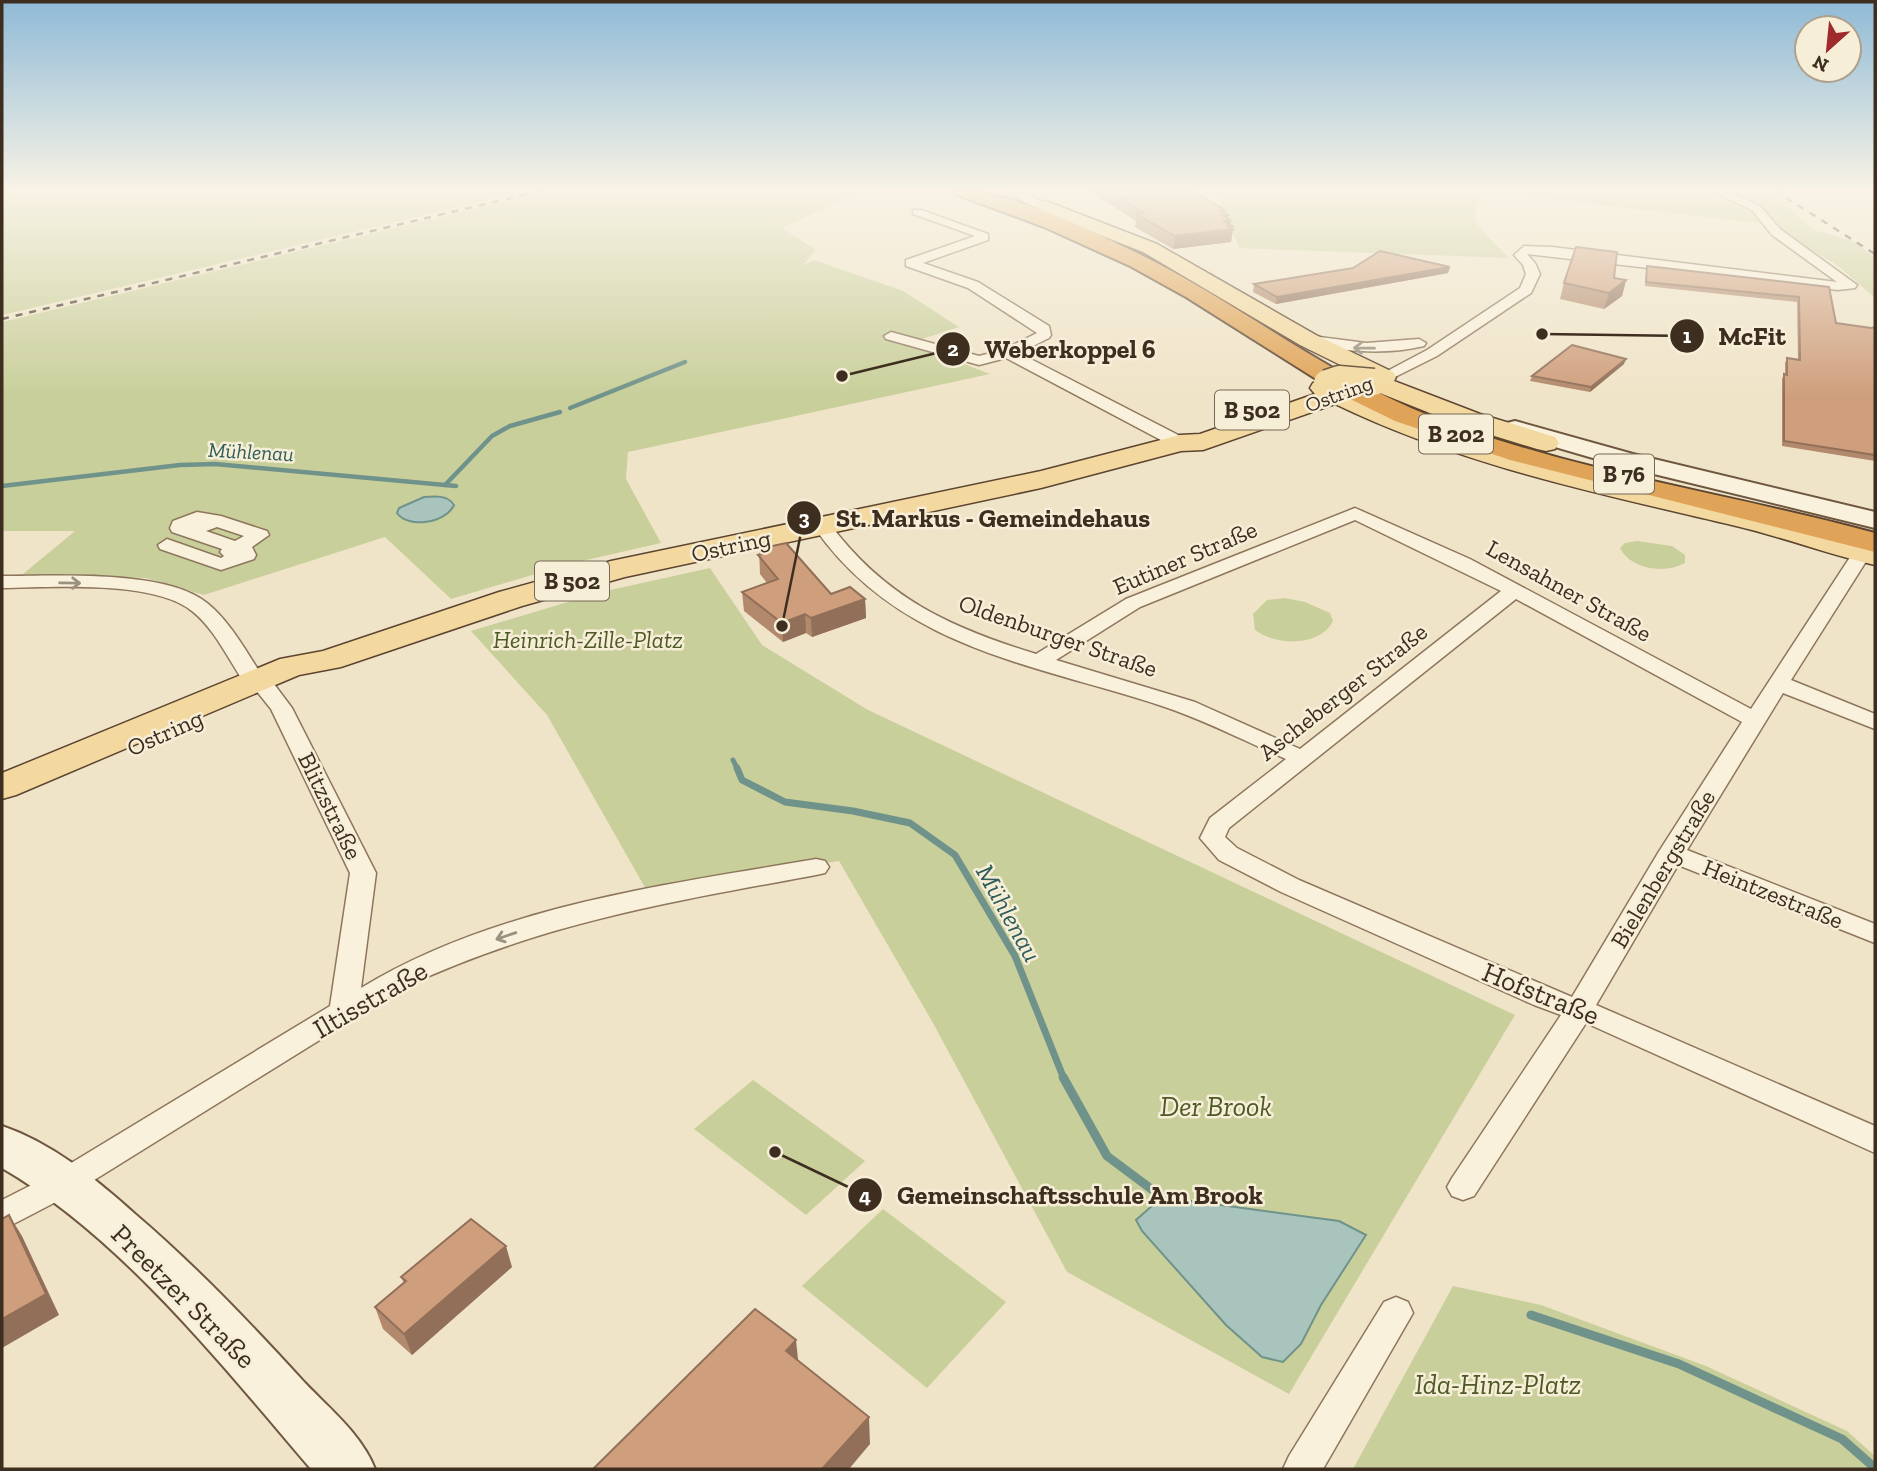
<svg xmlns="http://www.w3.org/2000/svg" width="1877" height="1471" font-family="'Zilla Slab',serif">
<style>
.green{fill:#c9cf9b}
.water{fill:#a9c4bc;stroke:#6f938a;stroke-width:2}
.lines{fill:none;stroke-linecap:round;stroke-linejoin:round}
.stream-far3{stroke:#6f938a;stroke-width:4.5}
.stream-far2{stroke:#6f938a;stroke-width:5}
.stream-far1{stroke:#6f938a;stroke-width:7}
.stream{stroke:#6f938a;stroke-width:9}
.street-casing{stroke:#8d765c;stroke-width:3}
.secondary-casing{stroke:#6f573f;stroke-width:4}
.primary-casing{stroke:#5b4430;stroke-width:3}
.highway-casing{stroke:#5b4430;stroke-width:4}
.street{fill:#faf1dc;fill-rule:evenodd}
.secondary{fill:#faf1dc;fill-rule:evenodd}
.primary{fill:#f3d9a0;fill-rule:evenodd}
.highway{fill:#e0a458;fill-rule:evenodd}
.rail{stroke:#3d2e20;stroke-width:2.5;stroke-dasharray:7 7;stroke-linecap:butt}
.primary-bridge-casing{stroke:#5b4430;stroke-width:29;stroke-linecap:butt}
.primary-bridge{stroke:#f3d9a0;stroke-width:26}
.wall{fill:#b2896c}
.shaded-wall{fill:#916f58}
.building{fill:#cf9f7d;stroke:#916f58;stroke-width:2}
.oneway{stroke:#9c907e}
.labels{text-anchor:middle;stroke-width:5;stroke-linejoin:round;paint-order:stroke}
.far-street-label{font-size:21px;fill:#3d2e20;stroke:#f7eed8}
.far-water-label{font-size:21px;font-style:italic;fill:#2f5d5a;stroke:#f7eed8}
.shield{fill:#f7eed8;stroke:#756857;stroke-width:2}
.shield-label{font-size:23px;font-weight:bold;fill:#3d2e20}
.street-label{font-size:24px;fill:#3d2e20;stroke:#f7eed8}
.park-label{font-size:24px;font-style:italic;fill:#4d5a26;stroke:#f7eed8}
.water-label{font-size:26px;font-style:italic;fill:#2f5d5a;stroke:#f7eed8}
.near-street-label{font-size:28px;fill:#3d2e20;stroke:#f7eed8}
.near-park-label{font-size:28px;font-style:italic;fill:#4d5a26;stroke:#f7eed8}
.leader{fill:none;stroke:#3d2e20;stroke-width:2.5}
.callout-dot{fill:#3d2e20;stroke:#f7eed8;stroke-width:2.5}
.mark-label{font-size:21px;text-anchor:middle;font-weight:bold;fill:#fff}
.callout-label{font-size:26px;text-anchor:middle;font-weight:bold;fill:#3d2e20;stroke:#f7eed8;stroke-width:5;stroke-linejoin:round;paint-order:stroke}
</style>
<rect width="100%" height="100%" fill="#f0e4c8"/>
<g class="green">
<polygon points="2,190 531,190 2,315"/>
<polygon points="553,190 877,190 844,199 782,228 816,250 803,265 814,260 903,291 959,327 910,343 990,374 628,452 626,479 661,543 573,563 451,599 385,537 204,595 146,578 23,574 75,531 2,531 2,322"/>
<polygon points="1216,190 1760,190 1790,209 1814,230 1853,241 1875,258 1875,298 1837,265 1766,224 1479,191 1475,220 1482,231 1509,258 1239,248"/>
<path d="M1637 541 1672 546 1685 555V563C1666 574 1631 570 1620 548L1625 543Z"/>
<polygon points="710,568 762,645 868,710 1515,1015 1289,1394 1067,1272 933,1023 839,861 647,891 547,715 471,631 601,592"/>
<path d="M1285 598 1305 602 1330 613 1333 621C1320 647 1276 646 1255 630L1253 614 1267 600Z"/>
<polygon points="753,1080 865,1161 806,1215 694,1129"/>
<polygon points="883,1209 1006,1302 927,1388 802,1286"/>
<polygon points="1453,1286 1541,1305 1706,1366 1847,1431 1875,1456 1875,1469 1353,1469"/>
</g>
<g class="water">
<path d="M424 497C435 496 448 495 454 505 446 523 408 529 397 513L399 508Z"/>
<polygon points="1162,1197 1339,1221 1366,1235 1321,1305 1301,1344 1283,1362 1262,1357 1226,1325 1142,1231 1136,1220"/>
</g>
<g class="lines">
<g class="stream-far3">
<polyline points="570,408 685,362"/>
<polyline points="445,485 492,436 510,426 560,412"/>
<polyline points="2,486 180,465 215,464 456,486"/>
</g>
<polyline class="stream-far2" points="733,760 738,770"/>
<polyline class="stream-far1" points="737,768 742,780 785,802 853,811 910,823 955,855 1015,956 1064,1079"/>
<g class="stream">
<polyline points="1063,1077 1107,1156 1162,1197"/>
<polyline points="1531,1315 1679,1364 1842,1439 1875,1468"/>
</g>
<defs>
<g id="street">
<path d="M1011 190H1022L1052 207C1042 214 1017 201 1011 190Z"/>
<polygon points="1709,190 1723,190 1760,206 1780,229 1857,285 1855,288 1838,290 1527,254 1535,263 1540,274 1531,293 1437,356 1389,380 1384,382 1376,377 1427,350 1520,288 1526,274 1523,265 1514,255 1524,246 1552,247 1837,282 1772,235 1752,210"/>
<polygon points="913,210 921,210 988,234 988,240 923,263 978,282 1049,326 1051,335 1049,338 1019,353 1186,439 1188,443 1186,447 1174,447 1006,358 979,365 886,339 884,336 891,332 979,356 1003,350 1037,333 968,288 906,266 906,260 975,236 913,214"/>
<path d="M1312 336 1366 343 1419 339 1426 343 1424 346C1386 355 1345 352 1307 343L1305 340Z"/>
<path d="M1355 508 1470 559 1751 709 1856 548H1870L1872 552 1791 680 1875 714V729L1783 693 1687 850 1875 924V943L1678 865 1596 1005 1875 1126V1153L1586 1023 1474 1196 1463 1200 1452 1196 1447 1187 1452 1178 1561 1015 1534 1005 1281 892 1219 860 1200 838 1210 818 1286 759C1244 741 1203 719 1159 705 1029 663 897 647 814 527L817 523H829C885 598 949 627 1036 654L1126 599ZM1355 520 1501 591 1300 749 1195 702 1056 660 1140 607ZM1516 599 1742 722 1658 853 1572 997 1299 880 1237 848 1225 837 1229 828Z"/>
<path d="M197 512 221 516 267 531 269 535 252 547 256 555 254 559 221 570 160 549 158 545 167 539 221 558 224 556 220 552 222 549 172 532 170 528 173 521ZM217 527 244 536 235 541 206 531Z"/>
<path d="M2 576C54 576 166 569 207 603 231 622 248 655 265 680L262 683 274 684 292 708 376 873 361 988C496 906 663 885 816 859L825 861 829 867 825 873 816 875C670 902 541 923 405 987L75 1192 2 1230V1200L53 1174 330 1006 350 873 271 709 255 689 257 686 246 685C229 661 215 629 192 611 155 580 50 587 2 588Z"/>
<polygon points="1396,1297 1408,1302 1413,1313 1323,1469 1283,1469 1289,1456 1384,1302"/>
</g>
<g id="secondary">
<polygon points="1515,421 1633,454 1875,512 1875,528 1617,465 1507,433 1503,428 1507,423"/>
<path d="M2 1126C52 1143 96 1179 135 1214 196 1266 251 1324 305 1383 330 1409 362 1435 375 1469H311C222 1365 121 1237 2 1168Z"/>
</g>
<g id="primary">
<polygon points="1046,201 1157,244 1316,335 1393,372 1396,377 1394,381 1480,414 1555,437 1559,443 1555,449 1546,451 1537,449 1462,426 1365,387 1362,382 1365,377 1300,345 1143,252 1039,211 1037,207 1039,203"/>
<path d="M1322 381 1338 386 1354 387 1358 392 1356 395C1522 473 1702 490 1875 546V565C1827 554 1780 536 1732 525 1597 493 1461 465 1335 404L1203 450 1181 451 1041 488 625 577 522 606 341 667 299 675 16 795 2 799V773L280 659 323 651 499 592 611 561 1041 471 1180 435 1200 434 1315 394 1310 388 1313 383Z"/>
</g>
<path id="highway" d="M952 190C1005 188 1083 227 1131 250 1228 296 1313 365 1411 408 1554 469 1725 492 1875 533V552L1510 460 1395 421 1340 394 1186 297 1130 266 1044 227 955 194Z"/>
</defs>
<use href="#street" class="street-casing"/>
<use href="#secondary" class="secondary-casing"/>
<use href="#primary" class="primary-casing"/>
<use href="#highway" class="highway-casing"/>
<use href="#street" class="street"/>
<use href="#secondary" class="secondary"/>
<use href="#primary" class="primary"/>
<use href="#highway" class="highway"/>
<g class="rail">
<polyline points="1774,190 1875,254"/>
<polyline points="2,319 544,190"/>
</g>
<defs>
<polyline id="primary-bridge" points="1327,383 1339,379 1374,382"/>
</defs>
<use href="#primary-bridge" class="primary-bridge-casing"/>
<use href="#primary-bridge" class="primary-bridge"/>
</g>
<g class="wall">
<polygon points="1088,190 1192,190 1225,210 1225,213 1228,218 1231,220 1230,224 1233,229 1231,242 1173,249 1135,227 1136,221"/>
<polygon points="1647,266 1829,287 1836,323 1871,328 1875,327 1875,461 1782,446 1782,379 1784,374 1785,374 1785,363 1787,358 1798,360 1797,302 1645,286"/>
<polygon points="1450,267 1448,273 1276,304 1253,292 1254,284 1353,268"/>
<polygon points="1614,278 1626,280 1622,296 1604,309 1560,299 1564,283"/>
<polygon points="1624,364 1590,392 1530,381 1532,376"/>
<polygon points="759,549 831,594 865,599 866,618 812,637 806,633 783,642 744,611 742,592 767,583 760,574"/>
<polygon points="512,1267 412,1355 383,1329 375,1307 404,1283 401,1277"/>
</g>
<g class="shaded-wall">
<polygon points="1221,210 1225,210 1225,215 1228,215 1228,220 1231,220 1230,226 1232,226 1232,229 1233,229 1231,242 1173,249 1175,236"/>
<polygon points="1450,267 1448,273 1276,304 1277,297"/>
<polygon points="1626,280 1622,296 1604,309 1609,293"/>
<polygon points="1626,359 1624,364 1590,392 1591,387"/>
<polygon points="865,599 866,618 812,637 811,618"/>
<polygon points="805,614 806,633 783,642 782,623"/>
<polygon points="9,1215 22,1236 59,1315 2,1348 2,1319"/>
<polygon points="506,1246 512,1267 412,1355 404,1334"/>
<polygon points="796,1340 799,1369 786,1351"/>
<polygon points="869,1417 870,1444 849,1469 822,1469"/>
</g>
<g class="building">
<polygon points="1108,190 1192,190 1225,210 1221,210 1228,215 1223,215 1231,220 1224,221 1232,226 1228,226 1233,229 1175,236 1136,214 1144,213"/>
<polygon points="1576,247 1617,252 1614,278 1626,280 1609,293 1564,283"/>
<polygon points="1380,251 1450,267 1277,297 1254,284 1353,268"/>
<polygon points="1647,266 1829,287 1836,323 1871,328 1875,327 1875,455 1784,441 1784,374 1787,375 1787,358 1800,360 1799,297 1646,282"/>
<polygon points="1572,345 1626,359 1591,387 1532,376"/>
<polygon points="786,543 831,594 850,587 865,599 811,618 805,614 782,623 742,592 778,579 758,555 763,554 759,549"/>
<polygon points="9,1215 46,1294 2,1319 2,1219"/>
<polygon points="471,1219 506,1246 404,1334 375,1307 406,1281 401,1277"/>
<polygon points="755,1309 796,1340 786,1351 869,1417 822,1469 593,1469"/>
</g>
<defs><path id="oneway-shaft" d="M-6 0H5M1.5-3L5.5 0L1.5 3" fill="none" stroke-width="1.6" stroke-linecap="round" stroke-linejoin="round" transform="scale(1.75)"/></defs>
<g class="oneway">
<use href="#oneway-shaft" transform="translate(1364 348) rotate(-179)"/>
<use href="#oneway-shaft" transform="translate(70 583) rotate(1)"/>
<use href="#oneway-shaft" transform="translate(506 936) rotate(161)"/>
</g>
<linearGradient id="sky" x2="0" y2="1"><stop stop-color="#8fbad6"/><stop offset="0.48" stop-color="#f8f3e6"/><stop offset="1" stop-color="#f8f3e6" stop-opacity="0"/></linearGradient>
<rect width="1877" height="396" fill="url(#sky)"/>
<g class="labels">
<g class="far-street-label">
<text transform="translate(1339 394) rotate(-20)" y="7">Ostring</text>
</g>
<g class="far-water-label">
<text transform="translate(251 452) rotate(3)" y="7">Mühlenau</text>
</g>
<g class="shield">
<rect x="1215" y="390.5" width="74" height="39" rx="5"/>
<rect x="1419" y="414.5" width="74" height="39" rx="5"/>
<rect x="1594" y="454.5" width="60" height="39" rx="5"/>
<rect x="535" y="561.5" width="74" height="39" rx="5"/>
</g>
<g class="shield-label">
<text x="1252" y="418">B 502</text>
<text x="1456" y="442">B 202</text>
<text x="1624" y="482">B 76</text>
<text x="572" y="589">B 502</text>
</g>
<g class="street-label">
<text transform="translate(731 546) rotate(-12)" y="8">Ostring</text>
<text transform="translate(1185 558) rotate(-23)" y="8">Eutiner Straße</text>
<text transform="translate(1569 591) rotate(29)" y="8">Lensahner Straße</text>
<text transform="translate(1058 636) rotate(19)" y="8">Oldenburger Straße</text>
<text transform="translate(1343 692) rotate(-38)" y="8">Ascheberger Straße</text>
<text transform="translate(165 733) rotate(-24)" y="8">Ostring</text>
<text transform="translate(330 806) rotate(64)" y="8">Blitzstraße</text>
<text transform="translate(1663 869) rotate(-59)" y="8">Bielenbergstraße</text>
<text transform="translate(1773 894) rotate(22)" y="8">Heintzestraße</text>
</g>
<g class="park-label">
<text x="588" y="648">Heinrich-Zille-Platz</text>
</g>
<g class="water-label">
<text transform="translate(1009 913) rotate(61)" y="9">Mühlenau</text>
</g>
<g class="near-street-label">
<text transform="translate(1541 993) rotate(22)" y="10">Hofstraße</text>
<text transform="translate(370 999) rotate(-30)" y="10">Iltisstraße</text>
<text transform="translate(184 1296) rotate(45)" y="10">Preetzer Straße</text>
</g>
<g class="near-park-label">
<text x="1216" y="1116">Der Brook</text>
<text x="1498" y="1394">Ida-Hinz-Platz</text>
</g>
</g>
<path class="leader" d="M1542 334L1687 336M842 376L953 349M782 626L804 518M775 1152L865 1195"/>
<g class="callout-dot">
<circle cx="1542" cy="334" r="7"/>
<circle cx="842" cy="376" r="7"/>
<circle cx="782" cy="626" r="7"/>
<circle cx="775" cy="1152" r="7"/>
<circle cx="1687" cy="336" r="18"/>
<circle cx="953" cy="349" r="18"/>
<circle cx="804" cy="518" r="18"/>
<circle cx="865" cy="1195" r="18"/>
</g>
<g class="mark-label">
<text x="1687" y="343">1</text>
<text x="953" y="356">2</text>
<text x="804" y="525">3</text>
<text x="865" y="1203">4</text>
</g>
<g class="callout-label">
<text x="1752" y="345">McFit</text>
<text x="1070" y="358">Weberkoppel 6</text>
<text x="993" y="527">St. Markus - Gemeindehaus</text>
<text x="1080" y="1204">Gemeinschaftsschule Am Brook</text>
</g>
<rect width="1877" height="1471" fill="none" stroke="#3d2e20" stroke-width="7"/>
<g transform="translate(1828 49) rotate(207)"><circle r="33" fill="#f7eed8" stroke="#ada18e" stroke-width="2"/>
<path d="M0-5L12 26L0 18L-12 26Z" fill="#9e2a2b"/>
<text y="-10" font-size="19" font-weight="bold" text-anchor="middle" fill="#3d2e20">N</text>
</g>
</svg>
